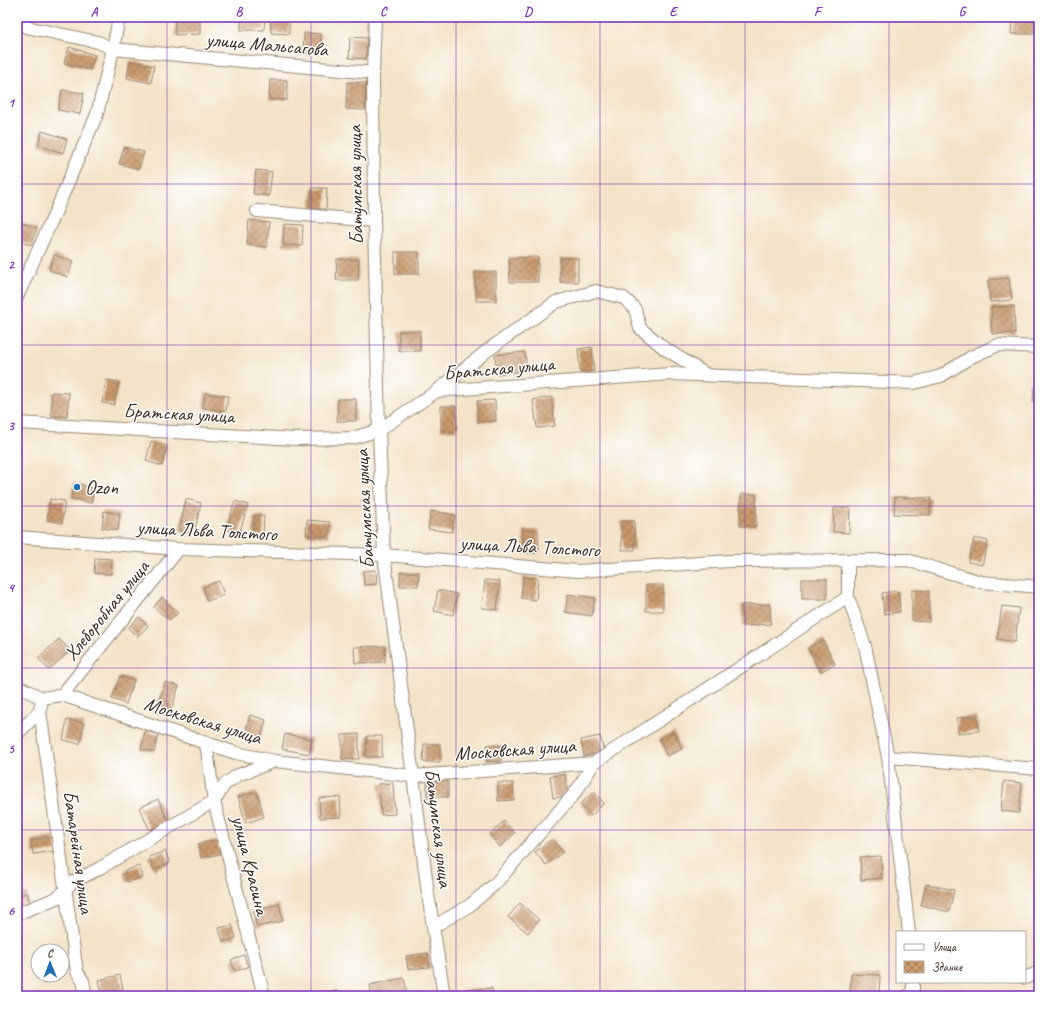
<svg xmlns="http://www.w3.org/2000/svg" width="1056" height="1013" font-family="Caveat,sans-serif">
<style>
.building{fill:url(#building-cross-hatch)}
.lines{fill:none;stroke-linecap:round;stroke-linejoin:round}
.minor-casing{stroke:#978673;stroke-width:14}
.minor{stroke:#fff;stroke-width:12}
.grid{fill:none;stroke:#7b2cbf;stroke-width:1;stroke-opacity:0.55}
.poi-dot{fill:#1f6fb2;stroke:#fff;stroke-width:1.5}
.labels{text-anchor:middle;stroke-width:3;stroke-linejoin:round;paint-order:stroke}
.street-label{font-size:20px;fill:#3b2a1e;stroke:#fff}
.poi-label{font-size:20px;fill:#3b2a1e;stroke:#fff;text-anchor:start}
.neatline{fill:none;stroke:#7b2cbf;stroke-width:1.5}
.grid-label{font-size:13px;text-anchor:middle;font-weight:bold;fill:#7b2cbf}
</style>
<defs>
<pattern id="building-cross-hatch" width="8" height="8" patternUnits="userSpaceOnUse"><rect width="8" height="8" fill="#ca9a6d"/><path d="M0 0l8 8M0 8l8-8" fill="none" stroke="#a57e59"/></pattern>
</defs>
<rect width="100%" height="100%" fill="#fff"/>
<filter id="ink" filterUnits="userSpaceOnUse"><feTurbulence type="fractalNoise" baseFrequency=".025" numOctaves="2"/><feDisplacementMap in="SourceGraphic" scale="8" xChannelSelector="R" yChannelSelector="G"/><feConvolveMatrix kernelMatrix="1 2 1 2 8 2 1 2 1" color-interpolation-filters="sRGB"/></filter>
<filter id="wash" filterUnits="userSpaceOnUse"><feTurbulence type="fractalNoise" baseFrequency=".012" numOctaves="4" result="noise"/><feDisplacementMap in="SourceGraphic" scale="16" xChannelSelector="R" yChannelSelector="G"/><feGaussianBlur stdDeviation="0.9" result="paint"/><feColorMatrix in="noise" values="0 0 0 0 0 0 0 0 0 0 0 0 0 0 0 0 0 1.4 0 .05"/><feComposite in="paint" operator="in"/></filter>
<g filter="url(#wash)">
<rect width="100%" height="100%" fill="#f3e3c8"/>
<g id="blocks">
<g class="building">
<polygon points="175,17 200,17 200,34 175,35"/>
<polygon points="241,17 265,17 264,30 241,30"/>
<polygon points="271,17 289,17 289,34 271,33"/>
<polygon points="1012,17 1035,17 1035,34 1011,34"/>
<polygon points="304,33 321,34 320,54 303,53"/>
<polygon points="350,37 367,38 366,59 349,58"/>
<polygon points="69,47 95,55 90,70 64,63"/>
<polygon points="130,61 154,66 151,83 127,78"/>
<polygon points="270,80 287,80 287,100 269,100"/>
<polygon points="347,82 366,83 365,110 346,109"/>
<polygon points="62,90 84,93 80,114 58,110"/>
<polygon points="42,131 67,139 63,153 38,145"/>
<polygon points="124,147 144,152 139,169 119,164"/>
<polygon points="256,170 272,172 269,196 253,194"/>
<polygon points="312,188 327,188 326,209 311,209"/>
<polygon points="249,220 269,222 267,247 247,245"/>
<polygon points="17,221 37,228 31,245 17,241"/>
<polygon points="284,224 303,225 302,246 283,245"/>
<rect x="395" y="252" width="24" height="22"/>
<polygon points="54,255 73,261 68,277 49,270"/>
<polygon points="538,257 538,282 510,282 509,258"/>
<rect x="560" y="258" width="18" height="24"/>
<polygon points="337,259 359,260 358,280 336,280"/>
<polygon points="475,272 496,272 496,301 476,301"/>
<polygon points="1009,278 1012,300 990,302 988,280"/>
<polygon points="1014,306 1015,333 992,334 991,307"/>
<rect x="399" y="331" width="21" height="20"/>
<polygon points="592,347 594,371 580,372 578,349"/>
<polygon points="525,352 527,371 497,374 495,355"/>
<polygon points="106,380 119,382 114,405 102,403"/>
<polygon points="1034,388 1039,388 1039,404 1033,403"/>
<polygon points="17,390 21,390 18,415 17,415"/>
<polygon points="52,392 69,393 67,417 51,416"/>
<polygon points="205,393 228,396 226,411 203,408"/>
<polygon points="551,397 555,426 537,428 533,400"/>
<polygon points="338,399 356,399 356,421 337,421"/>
<polygon points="495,400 496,421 478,422 477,401"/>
<polygon points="441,406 456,406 457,430 441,431"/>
<polygon points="151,441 167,446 162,466 146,461"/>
<polygon points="74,483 94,489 91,503 71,498"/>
<polygon points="741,494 756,494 756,526 740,526"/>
<polygon points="17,497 22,498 18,520 17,520"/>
<polygon points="895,497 931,498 930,515 894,514"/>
<polygon points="50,499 65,501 62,523 47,520"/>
<polygon points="186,499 201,503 194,534 179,531"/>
<polygon points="235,501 248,505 239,534 226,530"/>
<polygon points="834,508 850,508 849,533 833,532"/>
<polygon points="104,511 120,514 118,530 102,528"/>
<polygon points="431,511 455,515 452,532 428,529"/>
<polygon points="254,516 264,516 263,536 253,536"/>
<polygon points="307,520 330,522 328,537 306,535"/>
<polygon points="621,521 634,521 635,550 622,550"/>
<polygon points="523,530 538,530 539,553 524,553"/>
<polygon points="974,538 988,541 982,565 968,562"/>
<polygon points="95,558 112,559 111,574 94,573"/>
<polygon points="376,570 377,584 364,585 363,571"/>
<polygon points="400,572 419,572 418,586 400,586"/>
<polygon points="523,577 538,578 536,600 521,598"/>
<rect x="802" y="579" width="25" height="20"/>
<polygon points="485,580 500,581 497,610 482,608"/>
<polygon points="219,581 224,595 207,601 203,587"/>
<rect x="646" y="585" width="17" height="26"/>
<polygon points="438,590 457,594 453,615 434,611"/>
<polygon points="912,590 929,591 929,622 912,621"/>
<polygon points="898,591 900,612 884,614 882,593"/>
<polygon points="568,594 595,598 592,616 565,612"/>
<polygon points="162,597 178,613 169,620 154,607"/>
<polygon points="770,604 771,624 743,626 741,605"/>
<polygon points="1002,606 1019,608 1015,642 997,639"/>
<polygon points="139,617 148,626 137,637 128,628"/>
<polygon points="59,639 70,650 49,670 38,658"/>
<polygon points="823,640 835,664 820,672 808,648"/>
<polygon points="385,646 385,662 355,663 354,647"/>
<polygon points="120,676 134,680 126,704 112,699"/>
<polygon points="165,682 179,686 169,716 155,712"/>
<polygon points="250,715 266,720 260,741 244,736"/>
<polygon points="977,716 979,731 958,733 957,718"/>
<polygon points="67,720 84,723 80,744 63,740"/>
<polygon points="145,731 158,734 154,752 141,749"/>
<polygon points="674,732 682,749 667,756 659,739"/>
<polygon points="285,734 312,739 309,754 282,749"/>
<polygon points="359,734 359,759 342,759 342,735"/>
<polygon points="367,736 382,736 382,757 366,757"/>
<polygon points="600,736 604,752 584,756 581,740"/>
<polygon points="424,744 440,744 440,762 423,762"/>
<polygon points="487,745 502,746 501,762 486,761"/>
<polygon points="565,774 568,796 553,798 550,776"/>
<rect x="427" y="781" width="21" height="16"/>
<polygon points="1004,781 1022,783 1019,813 1001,811"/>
<polygon points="393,783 395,814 381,815 379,784"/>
<polygon points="498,783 513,783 514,800 498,801"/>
<polygon points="257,792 264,817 246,823 238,797"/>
<polygon points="594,792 604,803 591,816 580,804"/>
<polygon points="340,797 341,817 320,818 319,798"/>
<polygon points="158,799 168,821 150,830 139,808"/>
<polygon points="504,821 515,833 500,847 489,835"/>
<polygon points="54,837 56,851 33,854 31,840"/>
<polygon points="552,839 563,852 546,865 535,852"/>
<polygon points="218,840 220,854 201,858 198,844"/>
<polygon points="165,851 170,863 154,870 149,857"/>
<polygon points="881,856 882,878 861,880 860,857"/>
<polygon points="139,866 143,877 127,882 124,871"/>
<polygon points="926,884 954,890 949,912 921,905"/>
<polygon points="27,893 30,903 17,907 17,896"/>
<polygon points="520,903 539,920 528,933 508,917"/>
<polygon points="279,904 283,921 257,927 253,911"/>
<polygon points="232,925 236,938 223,942 219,928"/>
<polygon points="428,953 430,967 408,969 406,956"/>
<polygon points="244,955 248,967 235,971 231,960"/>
<polygon points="851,974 880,975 879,996 850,994"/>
<polygon points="120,975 123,989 102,994 99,980"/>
<polygon points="404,978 407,993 391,996 372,996 370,985"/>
<polygon points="492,988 493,996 463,996 462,990"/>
<polygon points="337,991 338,996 320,996 320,992"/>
</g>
</g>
</g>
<g filter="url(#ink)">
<use href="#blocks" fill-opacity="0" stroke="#978673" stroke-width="1"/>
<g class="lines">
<defs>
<g id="minor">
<polyline points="25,17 26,27 98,42 113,49 373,73"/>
<polyline points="375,17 373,73 374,221 379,430 384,555 413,776 428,894 444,996"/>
<polyline points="257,211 374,221"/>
<polyline points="17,297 55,213 97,114 113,49 119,17"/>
<polyline points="437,391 488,350 556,302 596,291 624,298 635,309 640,328 664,348 707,375"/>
<polyline points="17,423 296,439 353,438 379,430 437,391 670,374 914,383 941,376 971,357 998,345 1039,347"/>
<polyline points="17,537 179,549 384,555 578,571 730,561 907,560 981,582 1039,587"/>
<polyline points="848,597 865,646 888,757 909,932"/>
<polyline points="17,686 42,698 62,695 236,753 275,761 413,776 594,763 848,597 848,560"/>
<polyline points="62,695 179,549"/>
<polyline points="40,711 77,972 83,981 86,996"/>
<polyline points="17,734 40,711 41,705"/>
<polyline points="206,743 214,801 264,996"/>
<polyline points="888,757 1039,769"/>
<polyline points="17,914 59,897 71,883 100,868 214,801 224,785 238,775 275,761"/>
<polyline points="433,927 469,906 495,884 575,793 594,763"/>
<polyline points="1025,978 1039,972"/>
<polyline points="908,996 913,990 913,982"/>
</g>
</defs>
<use href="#minor" class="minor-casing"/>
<use href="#minor" class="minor"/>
</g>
</g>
<path class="grid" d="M167 17V996M311 17V996M456 17V996M600 17V996M745 17V996M889 17V996M17 184H1039M17 345H1039M17 506H1039M17 668H1039M17 830H1039"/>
<circle class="poi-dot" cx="77" cy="487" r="4"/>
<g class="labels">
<g class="street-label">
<text transform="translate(267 44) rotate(5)" y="7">улица Мальсагова</text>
<text transform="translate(355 185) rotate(-91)" y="7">Батумская улица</text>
<text transform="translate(499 368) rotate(-5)" y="7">Братская улица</text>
<text transform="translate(179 413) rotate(3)" y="7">Братская улица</text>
<text transform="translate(364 509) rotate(-93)" y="7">Батумская улица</text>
<text transform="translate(207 530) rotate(3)" y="7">улица Льва Толстого</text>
<text transform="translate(530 546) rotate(3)" y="7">улица Льва Толстого</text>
<text transform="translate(106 610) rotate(-51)" y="7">Хлеборобная улица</text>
<text transform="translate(203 720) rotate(17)" y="7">Московская улица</text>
<text transform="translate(515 749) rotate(-4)" y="7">Московская улица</text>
<text transform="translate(439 828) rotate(83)" y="7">Батумская улица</text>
<text transform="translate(79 852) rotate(82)" y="7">Батарейная улица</text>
<text transform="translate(251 865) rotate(76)" y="7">улица Красина</text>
</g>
<g class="poi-label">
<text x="85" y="494">Ozon</text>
</g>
</g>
<rect width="1056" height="1013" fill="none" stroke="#fff" stroke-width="44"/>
<rect x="896" y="931" width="130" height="52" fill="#ffffff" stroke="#b1aaa5"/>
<rect x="904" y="944" width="20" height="6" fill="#ffffff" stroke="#b1aaa5"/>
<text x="932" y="951" font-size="12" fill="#3b2a1e">Улица</text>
<rect x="904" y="961" width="20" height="12" fill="url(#building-cross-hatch)" stroke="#b1aaa5"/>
<text x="932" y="971" font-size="12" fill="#3b2a1e">Здание</text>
<g transform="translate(50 963) rotate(359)"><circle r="19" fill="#ffffff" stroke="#b1aaa5"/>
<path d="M0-3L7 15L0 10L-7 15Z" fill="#1f6fb2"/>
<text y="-6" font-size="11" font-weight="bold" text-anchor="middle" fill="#3b2a1e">С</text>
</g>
<rect x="22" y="22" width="1012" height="969" class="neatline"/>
<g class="grid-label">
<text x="94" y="16">A</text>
<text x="239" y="16">B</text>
<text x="383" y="16">C</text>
<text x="528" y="16">D</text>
<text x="673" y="16">E</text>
<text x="817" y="16">F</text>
<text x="962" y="16">G</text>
<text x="11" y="107">1</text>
<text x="11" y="269">2</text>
<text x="11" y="430">3</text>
<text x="11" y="592">4</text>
<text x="11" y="753">5</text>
<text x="11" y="915">6</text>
</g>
</svg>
